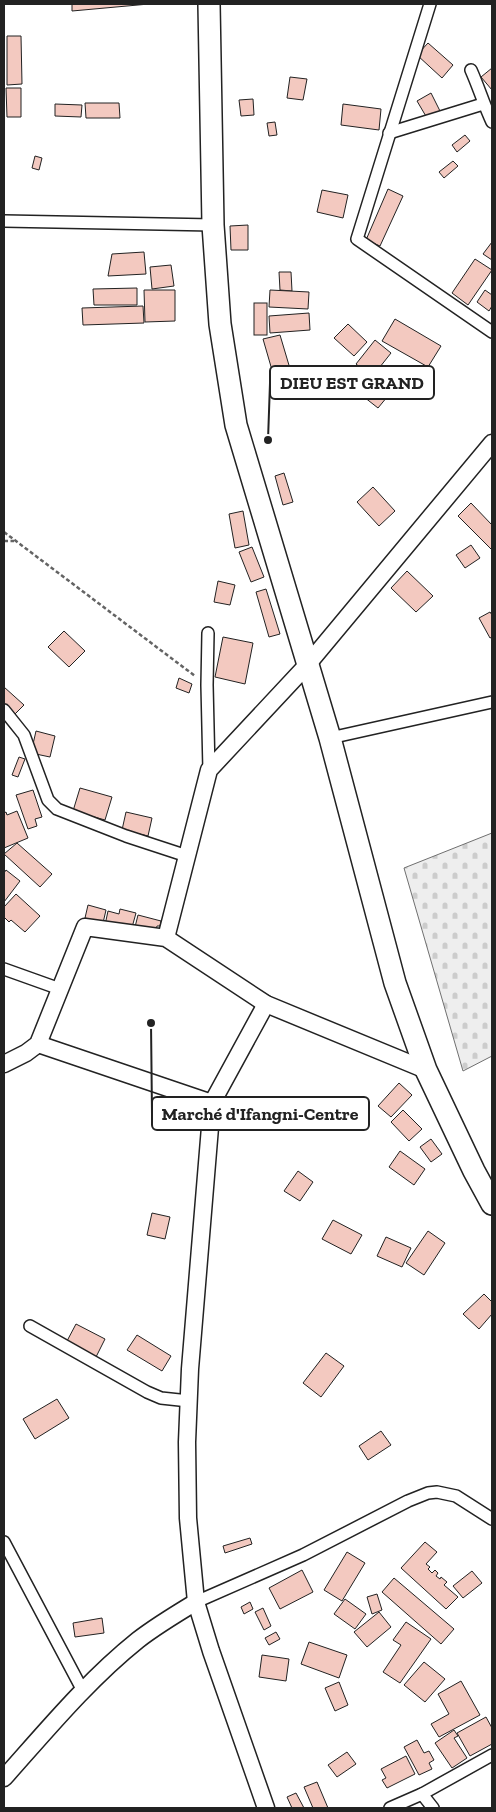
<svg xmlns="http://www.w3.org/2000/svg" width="496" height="1812" font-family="'Zilla Slab',serif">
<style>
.cemetery{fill:url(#cemetery-stones);stroke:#6f6f6f}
.building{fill:#f3c9c0;stroke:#222}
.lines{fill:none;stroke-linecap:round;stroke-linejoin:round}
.street-casing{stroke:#222;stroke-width:14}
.secondary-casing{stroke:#222;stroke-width:19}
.highway-casing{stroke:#222;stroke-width:24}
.path{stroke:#646464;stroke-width:2.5;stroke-dasharray:4 2.5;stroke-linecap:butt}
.street{stroke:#fff;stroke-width:11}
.secondary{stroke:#fff;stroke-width:16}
.highway{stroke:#fff;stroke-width:21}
.leader{fill:none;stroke:#222;stroke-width:2}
.callout-dot{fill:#222;stroke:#fff;stroke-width:2}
.callout{fill:#fff;stroke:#222;stroke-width:2}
.callout-label{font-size:18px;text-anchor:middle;font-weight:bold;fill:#222}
</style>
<defs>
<pattern id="cemetery-stones" width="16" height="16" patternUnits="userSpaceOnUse" patternTransform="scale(1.25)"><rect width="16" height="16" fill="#eee"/><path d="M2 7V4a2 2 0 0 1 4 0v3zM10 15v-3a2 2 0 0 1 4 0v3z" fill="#ccc"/></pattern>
</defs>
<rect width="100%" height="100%" fill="#fff"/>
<polygon class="cemetery" points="492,833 492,1056 463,1071 404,868"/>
<g class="building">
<polygon points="72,4 149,4 72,11"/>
<polygon points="7,36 21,36 22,84 7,85"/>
<polygon points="428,43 453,65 442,78 417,55"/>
<polygon points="492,68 492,90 481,77"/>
<polygon points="290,77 307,79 303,100 287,98"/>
<polygon points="6,88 21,88 21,117 7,117"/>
<polygon points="431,93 440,111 427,118 417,101"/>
<polygon points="253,99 254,115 241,116 239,100"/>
<polygon points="85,103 119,103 120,118 86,118"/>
<polygon points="55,104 82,105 81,117 55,116"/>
<polygon points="343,104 381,109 379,130 341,125"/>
<polygon points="275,122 277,135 269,136 267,123"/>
<polygon points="465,135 470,141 457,152 452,145"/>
<polygon points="35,156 42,158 39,170 32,168"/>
<polygon points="453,161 458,166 444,178 439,172"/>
<polygon points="388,189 403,196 380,246 366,240"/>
<polygon points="322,190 348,195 343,218 317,212"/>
<polygon points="248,225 248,250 231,250 230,226"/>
<polygon points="492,242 492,260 483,254"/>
<polygon points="144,252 146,274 108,276 112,254"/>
<polygon points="475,259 492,270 468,305 452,293"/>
<polygon points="171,265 174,286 152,289 150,267"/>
<polygon points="279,272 291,272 292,291 280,290"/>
<polygon points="137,288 137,305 94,305 93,289"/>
<polygon points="144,290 175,290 175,321 145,322"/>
<polygon points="270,290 309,292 308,309 269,307"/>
<polygon points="485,290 492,295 492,306 489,311 477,302"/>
<rect x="254" y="303" width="13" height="32"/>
<polygon points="143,306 144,323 83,325 82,308"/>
<polygon points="309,313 310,330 270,333 269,316"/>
<polygon points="395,319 441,346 428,367 382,341"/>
<polygon points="348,324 367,342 354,356 334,338"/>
<polygon points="280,335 291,372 274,377 263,339"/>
<polygon points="375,340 391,353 372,377 356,364"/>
<polygon points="378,380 392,391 378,408 364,397"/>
<polygon points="284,473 293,502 283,505 275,476"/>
<polygon points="373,487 395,511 379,526 357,502"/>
<polygon points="471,503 492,525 492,550 458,516"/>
<polygon points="243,511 249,545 235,548 229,514"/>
<polygon points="471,545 480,558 465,568 456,555"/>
<polygon points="252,547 264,577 251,582 239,552"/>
<polygon points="407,571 433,596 416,612 391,588"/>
<polygon points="218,581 235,585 230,605 214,602"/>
<polygon points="266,589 280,634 269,637 256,592"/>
<polygon points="490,612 492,615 492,637 490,638 479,618"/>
<polygon points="64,631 85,651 69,667 48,647"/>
<polygon points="223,637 253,643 245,684 215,677"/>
<polygon points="179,678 192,684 189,693 176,688"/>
<polygon points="4,687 24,705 15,714 4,704"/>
<polygon points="36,731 55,736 50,757 31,753"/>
<polygon points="19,757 25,759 18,777 12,775"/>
<polygon points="80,788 112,797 105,820 73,811"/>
<polygon points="33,790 42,817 35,819 37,826 28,829 16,795"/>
<polygon points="17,811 28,838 4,848 4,813 6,812 7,815"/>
<polygon points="126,812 152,818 148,836 122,830"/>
<polygon points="17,843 52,874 40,887 4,854"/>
<polygon points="6,870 20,881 4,902 4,873"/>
<polygon points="16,894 40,916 25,932 11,920 9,922 4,917 4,907"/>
<polygon points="88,905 106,910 103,923 85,918"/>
<polygon points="120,909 136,913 131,931 105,925 108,911 119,914"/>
<polygon points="138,915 161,921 160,926 157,926 155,932 134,931"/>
<polygon points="399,1083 412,1095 391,1117 378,1106"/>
<polygon points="403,1110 422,1129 409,1141 391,1122"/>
<polygon points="431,1139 442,1154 431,1162 420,1147"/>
<polygon points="400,1151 425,1169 414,1185 389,1167"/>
<polygon points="298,1171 313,1182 300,1201 284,1191"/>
<polygon points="152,1213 170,1217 165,1239 147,1235"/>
<polygon points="333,1220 362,1235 351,1254 322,1239"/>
<polygon points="428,1231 445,1243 424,1275 406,1263"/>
<polygon points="386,1237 411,1248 402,1267 377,1256"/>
<polygon points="484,1294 492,1302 492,1314 479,1329 463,1314"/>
<polygon points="76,1324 105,1339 96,1357 67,1341"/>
<polygon points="137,1335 171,1356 162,1371 127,1350"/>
<polygon points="326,1353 344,1366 321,1397 303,1383"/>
<polygon points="57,1399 69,1418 35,1439 23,1419"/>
<polygon points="381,1431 391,1445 368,1460 359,1446"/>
<polygon points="250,1538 252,1544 225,1553 223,1546"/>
<polygon points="425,1542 437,1552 426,1564 430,1567 428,1569 432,1573 435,1570 438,1573 436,1576 440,1579 441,1577 447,1582 444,1585 458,1597 446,1609 401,1568"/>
<polygon points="347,1552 365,1563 342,1601 324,1590"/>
<polygon points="302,1570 313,1592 280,1609 269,1588"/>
<polygon points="472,1571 482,1583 463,1598 453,1586"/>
<polygon points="394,1578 454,1629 441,1644 382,1592"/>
<polygon points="377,1594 382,1610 372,1614 367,1597"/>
<polygon points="345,1599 366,1614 355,1629 334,1614"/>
<polygon points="250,1602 253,1609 244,1614 241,1607"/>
<polygon points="263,1608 271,1626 264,1630 255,1612"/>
<polygon points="379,1612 391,1627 367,1647 354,1632"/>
<polygon points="102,1618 104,1633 75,1637 73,1623"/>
<polygon points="406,1622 431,1639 400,1683 383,1672 401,1645 393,1640"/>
<polygon points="276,1632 280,1639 269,1645 265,1638"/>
<polygon points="309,1642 347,1655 339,1678 301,1664"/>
<polygon points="262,1655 289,1659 286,1681 259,1677"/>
<polygon points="424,1662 445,1679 425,1702 404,1685"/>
<polygon points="461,1681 480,1715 439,1737 431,1724 449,1714 438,1694"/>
<polygon points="339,1682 348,1705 335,1711 325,1688"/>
<polygon points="486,1717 492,1728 492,1744 470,1756 457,1733"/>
<polygon points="454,1730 458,1736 454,1738 467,1758 452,1768 435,1743"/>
<polygon points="417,1740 424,1753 429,1751 434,1760 429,1763 432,1769 419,1775 404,1747"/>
<polygon points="347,1752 356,1764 337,1777 328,1765"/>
<polygon points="406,1756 415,1774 387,1788 382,1780 386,1778 381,1769"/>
<polygon points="317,1782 328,1808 313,1808 304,1787"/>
<polygon points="296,1793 304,1808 292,1808 287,1797"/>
</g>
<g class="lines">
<defs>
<g id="street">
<polyline points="430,4 357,239 492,332"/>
<path d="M471 70C479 88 484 105 492 122"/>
<polyline points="389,133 483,104"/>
<polyline points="4,221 213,225"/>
<polyline points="208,633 207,685 209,770"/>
<polyline points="4,710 24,735 48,800 57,809 126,836 187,856"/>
<polyline points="330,738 492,702"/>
<polyline points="4,969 60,989"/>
<polyline points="30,1326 147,1392 161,1398 189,1401"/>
<polyline points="4,1542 83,1691"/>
<polyline points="196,1602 303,1555 408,1501 428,1493 437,1492 456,1496 492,1519"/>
<polyline points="422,1794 433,1808"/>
<polyline points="390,1808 422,1794 492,1755"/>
</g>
<g id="secondary">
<polyline points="166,938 209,770 308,664 492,443"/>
<polyline points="266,1004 212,1103 190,1369 187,1442 188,1518 196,1602 211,1651 266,1808"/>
<polyline points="38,1044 212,1103"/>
<polyline points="4,1064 26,1053 38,1044 85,927 166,938 266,1004 426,1070"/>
<path d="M4 1778C46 1731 88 1680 138 1640 156 1626 176 1614 196 1602"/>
</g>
<polyline id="highway" points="209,4 213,225 220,324 236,425 330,738 395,983 426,1070 474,1171 492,1204"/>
</defs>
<use href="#street" class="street-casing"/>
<use href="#secondary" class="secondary-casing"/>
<use href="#highway" class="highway-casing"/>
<g class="path">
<polyline points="4,532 195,676"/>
<polyline points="4,541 14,541"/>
</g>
<use href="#street" class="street"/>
<use href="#secondary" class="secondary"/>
<use href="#highway" class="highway"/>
</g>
<path class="leader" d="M268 440L270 383M151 1023L152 1114"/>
<g class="callout-dot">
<circle cx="268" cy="440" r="5"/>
<circle cx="151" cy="1023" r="5"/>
</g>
<g class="callout">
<rect x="270" y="366" width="164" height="33" rx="5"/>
<rect x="152" y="1097" width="217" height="33" rx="5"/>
</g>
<g class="callout-label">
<text x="352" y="389">DIEU EST GRAND</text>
<text x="260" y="1120">Marché d'Ifangni-Centre</text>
</g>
<rect width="496" height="1812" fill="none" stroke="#222222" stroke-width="10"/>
</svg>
